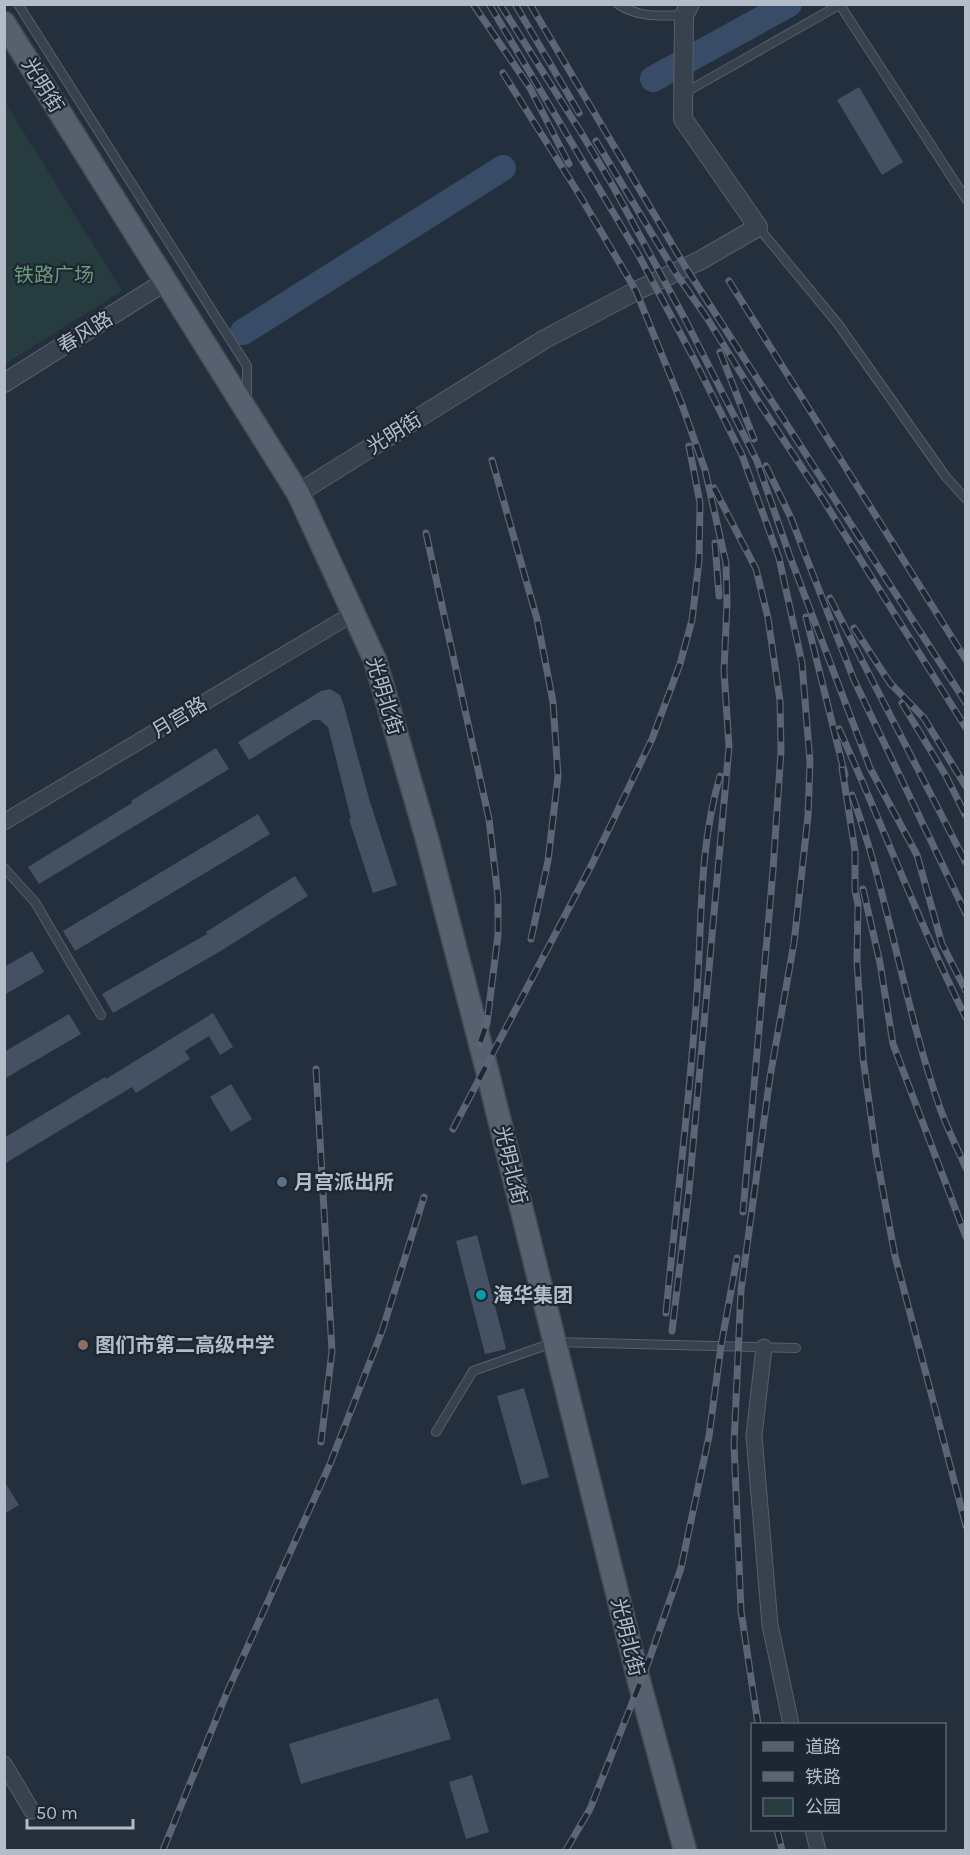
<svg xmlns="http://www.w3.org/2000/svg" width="970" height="1855" font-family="Karla,'Noto Sans SC',sans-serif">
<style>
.green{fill:#263c3f}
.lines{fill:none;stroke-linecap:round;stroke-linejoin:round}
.river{stroke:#394c67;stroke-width:26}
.building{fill:#455162}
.service-casing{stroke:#565f6c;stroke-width:10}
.minor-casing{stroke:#565f6c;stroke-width:17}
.tertiary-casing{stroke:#565f6c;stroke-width:20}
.primary-casing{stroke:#414a57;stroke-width:25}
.service{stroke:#38414e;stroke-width:8}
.minor{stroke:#38414e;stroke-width:15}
.tertiary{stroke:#38414e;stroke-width:18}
.primary{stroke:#56606e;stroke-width:22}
.rail-casing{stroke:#5a6575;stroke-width:7}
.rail{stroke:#1d2633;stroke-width:4.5;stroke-dasharray:14;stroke-linecap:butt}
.service-dot{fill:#5c6f8a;stroke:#1d2633;stroke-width:2}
.culture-dot{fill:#0f9aa8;stroke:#1d2633;stroke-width:2}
.education-dot{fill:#8d6e63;stroke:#1d2633;stroke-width:2}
.labels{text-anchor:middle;stroke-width:4.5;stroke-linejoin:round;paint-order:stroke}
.street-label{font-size:20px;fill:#b4bcc9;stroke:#1d2633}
.park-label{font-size:20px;fill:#6b9a76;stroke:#1d2633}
.poi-label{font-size:20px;font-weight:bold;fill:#b4bcc9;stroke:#1d2633;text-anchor:start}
</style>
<rect width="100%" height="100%" fill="#242f3e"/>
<polygon class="green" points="5,102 122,291 5,364"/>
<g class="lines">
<g class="river">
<polyline points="653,79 789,4"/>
<polyline points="243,332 503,168"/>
</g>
</g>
<g class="building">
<polygon points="859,87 903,162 882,175 837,100"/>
<polygon points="330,689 340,695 344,706 370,802 397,885 373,893 349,819 351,819 328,727 320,720 313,720 249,760 238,742 321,691"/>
<polygon points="216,748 229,769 39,884 28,867 132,803 131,801"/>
<polygon points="258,814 270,834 75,951 63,931"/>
<polygon points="295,876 308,896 219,952 113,1013 102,994 207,934 206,932"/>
<polygon points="32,951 44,972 4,995 4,967"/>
<polygon points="213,1013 233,1047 220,1055 209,1036 185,1051 190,1059 136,1093 132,1087 4,1164 4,1138 105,1077 106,1079"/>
<polygon points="69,1014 81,1034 4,1079 4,1052"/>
<polygon points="231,1084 252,1119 231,1132 210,1097"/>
<polygon points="477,1235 506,1349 485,1354 456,1241"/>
<polygon points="524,1388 549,1477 522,1485 497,1396"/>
<polygon points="4,1481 19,1505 4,1514"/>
<polygon points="438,1698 451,1739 301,1784 289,1744"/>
<polygon points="472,1775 489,1832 466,1839 449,1782"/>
</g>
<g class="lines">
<defs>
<g id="service">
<polyline points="18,4 247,366 247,401"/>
<path d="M618 4C639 18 660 16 684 15"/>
<polyline points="840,5 966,199"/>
<polyline points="686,92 841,4"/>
<polyline points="758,227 838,324 946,477 966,499"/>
<polyline points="4,868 35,902 101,1015"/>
<polyline points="436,1432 473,1371 555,1342 796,1348"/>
</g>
<g id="minor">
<polyline points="4,822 354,613"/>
<polyline points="764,1347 754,1436 770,1625 791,1724"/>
<polyline points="4,1764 32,1811"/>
<polyline points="813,1830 818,1850"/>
</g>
<g id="tertiary">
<polyline points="4,383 166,281"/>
<polyline points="298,493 545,339 636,291 701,260 758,227 683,119 684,15 690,4"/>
</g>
<polyline id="primary" points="4,23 298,493 375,660 427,839 486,1066 640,1685 685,1850"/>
</defs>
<use href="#service" class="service-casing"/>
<use href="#minor" class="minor-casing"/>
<use href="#tertiary" class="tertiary-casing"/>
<use href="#primary" class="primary-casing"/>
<use href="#service" class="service"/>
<use href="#minor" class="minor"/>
<use href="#tertiary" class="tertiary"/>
<use href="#primary" class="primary"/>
<defs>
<g id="rail">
<polyline points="473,4 530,88 569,164"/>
<polyline points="489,4 638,254 694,359 742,455 779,558 802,663 810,762 808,816 794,943 770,1077 741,1290 734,1444 741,1611 758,1724"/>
<polyline points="500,4 582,134 614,188 686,321 757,461 789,554 870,768 917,855 942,944 966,991"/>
<polyline points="515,4 579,113"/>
<polyline points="530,4 686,268 966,703"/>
<polyline points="503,73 579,194 636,291 681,402 705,470 726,563 727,603 724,671 729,747 689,1190 672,1331"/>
<polyline points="596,141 675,272 707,318 756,398 822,498 966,728"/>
<polyline points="729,281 966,660"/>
<polyline points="720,352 754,439"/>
<polyline points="492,460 537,619 553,702 558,776 548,861 531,939"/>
<polyline points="766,466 791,518 854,680 966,914"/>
<polyline points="714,488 756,569 768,618 780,701 781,751 773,870 743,1212"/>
<polyline points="426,533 489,819 498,897 498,935 487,1023 480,1043"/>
<polyline points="715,543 719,596"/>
<polyline points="830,598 966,863"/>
<polyline points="806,617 845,775"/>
<polyline points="854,628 890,683 924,718 966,787"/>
<polyline points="902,703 946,776 966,816"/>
<path d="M839 729C883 825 919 924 966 1018"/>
<polyline points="842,768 855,851 855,890 858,904 857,961 863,1058 876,1153 895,1256 966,1526"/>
<path d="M852 795C889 897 904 1006 940 1108 947 1128 957 1148 966 1168"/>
<polyline points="863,889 880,963 893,1044 966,1237"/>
<polyline points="316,1069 332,1351 321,1442"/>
<polyline points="453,1129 593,862 652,739 680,664 692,620 699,561 700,503 689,446"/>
<path d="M666 1313C676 1206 690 1099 697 992 702 920 699 847 720 776"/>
<polyline points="777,1830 782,1850"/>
<polyline points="163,1850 228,1690 330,1464 382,1331 424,1197"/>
<polyline points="566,1850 590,1809 648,1663 681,1568 709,1436 721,1346 737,1258"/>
</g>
</defs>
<use href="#rail" class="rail-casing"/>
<use href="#rail" class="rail"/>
</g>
<circle class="service-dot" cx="282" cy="1182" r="6"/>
<circle class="culture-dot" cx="481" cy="1295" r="6"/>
<circle class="education-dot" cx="83" cy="1345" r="6"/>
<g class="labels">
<g class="street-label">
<text transform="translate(43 85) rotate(58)" y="7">光明街</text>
<text transform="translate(85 332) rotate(-32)" y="7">春风路</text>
<text transform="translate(394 433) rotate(-32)" y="7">光明街</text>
<text transform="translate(385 696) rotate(73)" y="7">光明北街</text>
<text transform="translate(179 717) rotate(-31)" y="7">月宫路</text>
<text transform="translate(511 1165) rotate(76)" y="7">光明北街</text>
<text transform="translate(628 1637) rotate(76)" y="7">光明北街</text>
</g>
<g class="park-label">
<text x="54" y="282">铁路广场</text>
</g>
<g class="poi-label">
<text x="294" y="1189">月宫派出所</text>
<text x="493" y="1302">海华集团</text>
<text x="95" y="1352">图们市第二高级中学</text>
</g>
</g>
<rect width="970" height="1855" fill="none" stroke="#b4bcc9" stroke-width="12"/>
<rect x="751" y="1723" width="195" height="108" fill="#1d2633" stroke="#59626f" stroke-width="1.5"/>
<rect x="763" y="1742" width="30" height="9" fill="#56606e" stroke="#59626f" stroke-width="1.5"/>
<text x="805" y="1753" font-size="18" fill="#b4bcc9">道路</text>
<rect x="763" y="1772" width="30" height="9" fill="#5a6575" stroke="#59626f" stroke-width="1.5"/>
<text x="805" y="1783" font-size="18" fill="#b4bcc9">铁路</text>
<rect x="763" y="1798" width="30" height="18" fill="#263c3f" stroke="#59626f" stroke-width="1.5"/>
<text x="805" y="1813" font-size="18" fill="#b4bcc9">公园</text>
<path d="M27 1819v9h106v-9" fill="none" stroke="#b4bcc9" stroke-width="3"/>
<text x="36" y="1819" font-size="18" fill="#b4bcc9" stroke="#1d2633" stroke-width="4.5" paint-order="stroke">50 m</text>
</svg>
